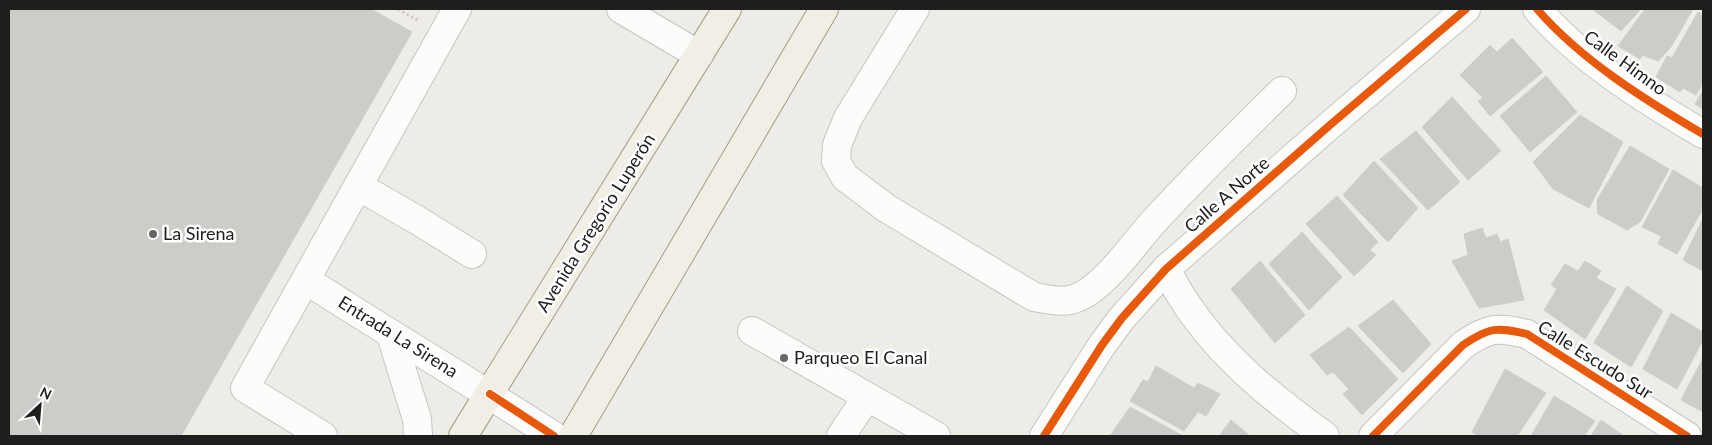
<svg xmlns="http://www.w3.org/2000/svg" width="1712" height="445" font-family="Lato,sans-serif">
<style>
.building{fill:#ceccc8;stroke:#d0cec9}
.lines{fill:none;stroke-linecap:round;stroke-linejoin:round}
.minor-casing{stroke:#c5c5c3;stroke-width:30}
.major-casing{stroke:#a29f85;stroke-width:30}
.path{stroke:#d2c9c4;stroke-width:3;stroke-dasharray:2.5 2.5;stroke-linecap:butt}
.minor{stroke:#fcfcfb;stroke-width:28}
.major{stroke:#f0eee5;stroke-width:28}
.cycleway-casing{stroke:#fff;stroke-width:11}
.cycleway{stroke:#e8590c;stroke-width:8}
.poi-dot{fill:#666664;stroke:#fff;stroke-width:2}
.labels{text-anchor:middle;stroke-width:5;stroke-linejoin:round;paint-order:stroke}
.street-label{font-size:18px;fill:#1e1e1e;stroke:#fff}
.poi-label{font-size:18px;fill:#1e1e1e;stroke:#fff;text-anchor:start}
</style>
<rect width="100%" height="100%" fill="#edece7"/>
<g class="building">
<polygon points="9,9 371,9 412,32 181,436 9,436"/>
<polygon points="1592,9 1641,9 1621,31"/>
<polygon points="1645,9 1693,9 1671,47 1658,61 1642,55 1640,59 1618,46"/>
<polygon points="1698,12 1703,15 1703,83 1696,95 1683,88 1680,92 1656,77 1667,56 1672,58"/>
<polygon points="1512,38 1543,72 1490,116 1478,101 1483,98 1460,75 1490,45 1497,52"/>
<polygon points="1546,76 1577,112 1530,152 1500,116"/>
<polygon points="1703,90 1703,109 1695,104"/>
<polygon points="1452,97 1501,151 1468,180 1422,127"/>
<polygon points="1580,115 1623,142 1589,208 1553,189 1533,162"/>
<polygon points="1416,131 1460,182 1428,210 1380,159"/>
<polygon points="1630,146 1669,169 1640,222 1627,230 1598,214 1597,200"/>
<polygon points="1374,161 1418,208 1388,242 1343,195"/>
<polygon points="1673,170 1703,188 1703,209 1677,254 1658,244 1661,236 1642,227"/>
<polygon points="1337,196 1378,242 1370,250 1376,255 1354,276 1306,224"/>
<polygon points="1703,218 1703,271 1683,260"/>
<polygon points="1482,228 1486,238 1497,234 1500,242 1508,239 1524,300 1479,308 1452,261 1468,255 1464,234"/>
<polygon points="1302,232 1342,277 1309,310 1269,264"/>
<polygon points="1260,261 1305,315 1275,343 1231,289"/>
<polygon points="1585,261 1601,271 1596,278 1616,289 1585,339 1544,310 1557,289 1551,285 1565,264 1578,271"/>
<polygon points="1627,286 1663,311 1631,367 1594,343"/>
<polygon points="1393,300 1431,344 1403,373 1358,326"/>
<polygon points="1671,313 1703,332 1703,340 1677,389 1643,369"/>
<polygon points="1349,327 1398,379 1362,415 1343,394 1349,389 1333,372 1327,375 1310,355"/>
<polygon points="1703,358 1703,412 1681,400"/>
<polygon points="1156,366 1194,388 1198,383 1220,394 1206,416 1198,412 1184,431 1130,401 1143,380 1148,382"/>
<polygon points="1505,369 1546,393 1517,436 1478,436 1472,432"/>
<polygon points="1554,396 1595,421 1584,436 1531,436"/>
<polygon points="1130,407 1183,436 1110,436"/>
<polygon points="1231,420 1250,436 1219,436"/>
<polygon points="1601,420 1624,436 1591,436"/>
</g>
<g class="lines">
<defs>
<g id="minor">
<polyline points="621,9 699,55"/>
<path d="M915 9 848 118 837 145 836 161 845 177 886 208 1034 297C1056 301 1068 305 1088 292 1114 274 1135 242 1156 219 1197 175 1239 133 1282 91"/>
<path d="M1537 9C1581 60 1645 100 1703 134"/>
<polyline points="358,186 417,220 472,254"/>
<path d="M1166 269C1172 280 1178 292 1185 302 1221 357 1272 398 1325 436"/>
<path d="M306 280C388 333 472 383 554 436"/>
<polyline points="752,331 936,436"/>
<polyline points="391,335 417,419 418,436"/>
<polyline points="323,436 245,388 457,9"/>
<polyline points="841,436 866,398"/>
<polyline points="1044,436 1102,345 1122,318 1166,269 1330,125 1466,9"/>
<path d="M1373 436 1463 345C1490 327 1496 327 1527 334L1687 436"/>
</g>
<g id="major">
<polyline points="463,436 727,9"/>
<polyline points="573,436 824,9"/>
</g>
</defs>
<use href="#minor" class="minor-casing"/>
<use href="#major" class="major-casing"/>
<polyline class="path" points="398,9 419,21"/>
<use href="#minor" class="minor"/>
<use href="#major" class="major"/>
<defs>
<g id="cycleway">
<path d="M1537 9C1581 60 1645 100 1703 134"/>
<polyline points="490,394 554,436"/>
<polyline points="1044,436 1102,345 1122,318 1166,269 1330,125 1466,9"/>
<path d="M1373 436 1463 345C1490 327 1496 327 1527 334L1687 436"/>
</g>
</defs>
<use href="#cycleway" class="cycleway-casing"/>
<use href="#cycleway" class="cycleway"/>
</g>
<g class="poi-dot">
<circle cx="153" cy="234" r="5"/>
<circle cx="784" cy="358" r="5"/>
</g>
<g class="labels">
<g class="street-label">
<text transform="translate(1625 63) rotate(36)" y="6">Calle Himno</text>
<text transform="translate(1227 195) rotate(-41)" y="6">Calle A Norte</text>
<text transform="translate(596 223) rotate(-58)" y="6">Avenida Gregorio Luperón</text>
<text transform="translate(398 337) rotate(32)" y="6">Entrada La Sirena</text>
<text transform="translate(1595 360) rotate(32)" y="6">Calle Escudo Sur</text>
</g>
<g class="poi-label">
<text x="163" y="240">La Sirena</text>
<text x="794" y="364">Parqueo El Canal</text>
</g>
</g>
<rect width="1712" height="445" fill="none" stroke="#1e1e1e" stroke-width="20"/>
<g transform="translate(40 405) rotate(26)" stroke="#ffffff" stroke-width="4" paint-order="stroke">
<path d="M0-4L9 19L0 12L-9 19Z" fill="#1e1e1e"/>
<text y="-8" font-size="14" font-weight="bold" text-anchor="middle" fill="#1e1e1e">N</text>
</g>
</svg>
